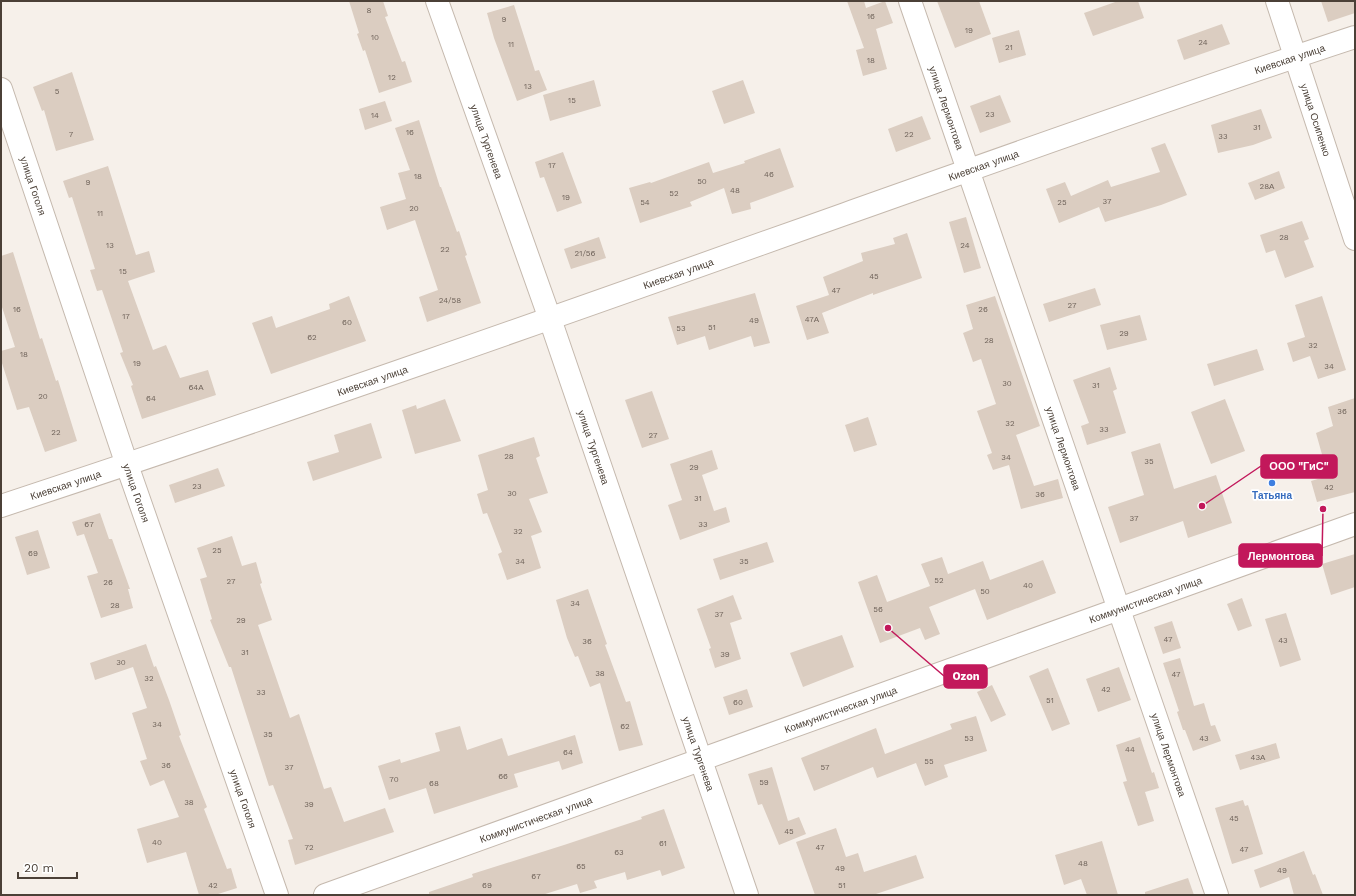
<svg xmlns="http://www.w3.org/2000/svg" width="1356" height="896" font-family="'Work Sans',sans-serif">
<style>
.building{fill:#dbcdc1}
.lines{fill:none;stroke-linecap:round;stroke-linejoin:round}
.minor-casing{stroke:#c5b9ae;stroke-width:24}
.minor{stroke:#fff;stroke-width:22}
.shop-dot{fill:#3f7fe0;stroke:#fff;stroke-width:1.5}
.labels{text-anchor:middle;stroke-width:3.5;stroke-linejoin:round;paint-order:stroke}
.number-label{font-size:8px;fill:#6f635a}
.street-label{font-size:10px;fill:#4b4037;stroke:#fff}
.shop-label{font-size:10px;font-weight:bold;fill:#366cbe;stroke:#fff}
.leader{fill:none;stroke:#c2185b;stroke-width:1.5}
.callout-dot{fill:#c2185b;stroke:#fff;stroke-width:1.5}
.callout{fill:#c2185b;stroke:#c2185b;stroke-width:1.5}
.callout-label{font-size:11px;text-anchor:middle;font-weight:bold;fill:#fff}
</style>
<rect width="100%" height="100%" fill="#f6f0ea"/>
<g class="building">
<polygon points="349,1 383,1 388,16 385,17 402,62 405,61 412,82 379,93 365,50 363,51 357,34 359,33"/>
<polygon points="847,1 864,1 866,8 885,1 893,23 876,29 887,69 863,76 856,50 864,48"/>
<polygon points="937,1 979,1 991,34 955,48"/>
<polygon points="1118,1 1138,1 1144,18 1093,36 1084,13"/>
<polygon points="1321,1 1355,1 1355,13 1328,22"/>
<polygon points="514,5 535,71 539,70 547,90 517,101 494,38 487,13"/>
<polygon points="1222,24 1230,44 1184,60 1177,40"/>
<polygon points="1019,30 1026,55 999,63 992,38"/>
<polygon points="72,72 94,140 56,151 44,110 42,111 33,87"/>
<polygon points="594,80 601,106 550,121 543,95"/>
<polygon points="743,80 755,113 724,124 712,91"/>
<polygon points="1000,95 1011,122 980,133 970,106"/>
<polygon points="385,101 392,121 365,130 359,109"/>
<polygon points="1261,109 1272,138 1253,145 1218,153 1211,125"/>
<polygon points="922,116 931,139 896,152 888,129"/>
<polygon points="419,120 440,187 441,187 457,232 459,231 467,255 465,256 481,303 427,322 419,297 438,290 415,220 387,230 380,207 406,199 398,173 410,170 395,128"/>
<polygon points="1165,143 1187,195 1161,205 1105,222 1099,207 1059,223 1046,189 1065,182 1071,196 1108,180 1111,187 1160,172 1151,148"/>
<polygon points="780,148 794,187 750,203 751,209 732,214 724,188 690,202 692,206 640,223 629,188 650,182 651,183 709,162 713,173 745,163 744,161"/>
<polygon points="563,152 582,203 557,212 544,177 540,178 535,162"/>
<polygon points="108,166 136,255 149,251 155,272 128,281 153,350 166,345 180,378 208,370 216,395 142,419 131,386 133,385 120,353 123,352 102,290 97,291 90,270 95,269 72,197 69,198 63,181"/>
<polygon points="1279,171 1285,188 1255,200 1248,183"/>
<polygon points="966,217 981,268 964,273 949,222"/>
<polygon points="1302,221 1309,239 1304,241 1314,267 1285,278 1275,250 1266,253 1260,235"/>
<polygon points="907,233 922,278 873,295 873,293 822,313 829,333 807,340 796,306 829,295 823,277 863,261 861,253 895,244 893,238"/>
<polygon points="599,237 606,258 571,269 564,249"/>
<polygon points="13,252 40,339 42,338 56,381 58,380 77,441 45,452 29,407 17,410 1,360 1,351 15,347 1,304 1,256"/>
<polygon points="1095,288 1101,305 1049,322 1043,304"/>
<polygon points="755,293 770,343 754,347 751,336 709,350 705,336 677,345 668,317"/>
<polygon points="349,296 366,341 271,374 252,323 272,316 276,328 330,309 329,304"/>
<polygon points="995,296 1040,426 1016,435 1034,486 1058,479 1063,498 1021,509 1009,465 993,470 987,455 992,453 977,411 996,404 981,359 973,362 963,333 973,329 966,305"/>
<polygon points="1322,296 1346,370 1318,379 1310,356 1293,362 1287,343 1305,337 1295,305"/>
<polygon points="1140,315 1147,340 1107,350 1100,325"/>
<polygon points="1257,349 1264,370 1214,386 1207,364"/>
<polygon points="1110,367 1117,389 1113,391 1126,433 1087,445 1081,426 1089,423 1073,380"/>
<polygon points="652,391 669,439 642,448 625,400"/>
<polygon points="1355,398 1355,492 1317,502 1311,481 1328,476 1316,433 1333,426 1328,407"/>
<polygon points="445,399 461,441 415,454 402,410 416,405 417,409"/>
<polygon points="1225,399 1245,451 1211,464 1191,412"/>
<polygon points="868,417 877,445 854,452 845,425"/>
<polygon points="371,423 382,458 313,481 307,462 339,452 334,435"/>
<polygon points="534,437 540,456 536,458 548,493 529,499 542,532 531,536 541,568 507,580 498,554 502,552 487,513 483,514 477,494 488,490 478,455"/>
<polygon points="1160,443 1174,489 1216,475 1232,523 1188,538 1183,521 1120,543 1108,507 1144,495 1131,452"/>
<polygon points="712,450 718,469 702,475 714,511 726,507 730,522 680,540 668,505 682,500 670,464"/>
<polygon points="218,468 225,486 175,503 169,485"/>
<polygon points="100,513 109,539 112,539 130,589 128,589 133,608 101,618 87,576 98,573 84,534 77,536 72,522"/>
<polygon points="38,530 50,568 27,575 15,537"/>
<polygon points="232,536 242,566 256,562 262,583 260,584 272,620 258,625 290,718 299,714 324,789 331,787 344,822 385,808 394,832 295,865 288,840 293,839 273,785 269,786 231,667 229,667 210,620 212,619 200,579 207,577 197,548"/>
<polygon points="767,542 774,562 720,580 713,559"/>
<polygon points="1355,554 1355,587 1331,595 1322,564"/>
<polygon points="942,557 948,574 983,561 990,580 1043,560 1056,593 987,620 975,589 929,607 940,634 925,640 920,628 880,643 858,582 877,575 887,602 930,586 921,564"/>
<polygon points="588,589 607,644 605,645 626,702 630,701 643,745 619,751 600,683 590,687 578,656 575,657 567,638 556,600"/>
<polygon points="733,595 742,619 730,623 741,659 715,668 709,649 711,648 697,609"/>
<polygon points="1242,598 1252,626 1238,631 1227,604"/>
<polygon points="1286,613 1301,660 1280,667 1265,619"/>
<polygon points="1172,621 1181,648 1163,654 1154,627"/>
<polygon points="842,635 854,667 803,687 790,653"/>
<polygon points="146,644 154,667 156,666 169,700 181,735 179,736 207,807 204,809 227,869 231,868 237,888 215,895 199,895 186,852 147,863 137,829 179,817 164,780 150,786 140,761 147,759 132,713 147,708 133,667 95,680 90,663"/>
<polygon points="1180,658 1194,706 1204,703 1211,726 1215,725 1221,741 1193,751 1185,730 1183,730 1177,712 1179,711 1163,663"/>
<polygon points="1119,667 1131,700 1098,712 1086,679"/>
<polygon points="1048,668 1070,724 1052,731 1029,676"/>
<polygon points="992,685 1006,715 991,722 977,692"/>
<polygon points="747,689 753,707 729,715 723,697"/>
<polygon points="976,716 987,751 944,765 948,777 925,786 916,763 877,778 873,767 814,791 801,758 876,728 885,754 952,729 950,724"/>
<polygon points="460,726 467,750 502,738 508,756 575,735 583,763 562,770 559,761 514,774 518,787 434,814 426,788 389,800 378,766 400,759 401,763 440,751 435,733"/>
<polygon points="1140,737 1152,773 1154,772 1159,788 1145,792 1154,821 1138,826 1123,782 1127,781 1116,745"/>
<polygon points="1276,743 1280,758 1240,770 1235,755"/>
<polygon points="772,767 788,821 799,817 806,834 779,845 762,804 758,805 748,774"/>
<polygon points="1243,800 1245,806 1248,805 1263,854 1232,864 1215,808"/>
<polygon points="664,809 685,868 662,876 660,870 627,880 625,872 594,881 597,888 580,893 577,884 542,895 429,895 429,892 473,877 472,874 564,845 642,819 641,817"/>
<polygon points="836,828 846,857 858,853 864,872 916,855 924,878 873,895 815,895 796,842"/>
<polygon points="1102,841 1118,895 1087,895 1081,879 1064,885 1055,855"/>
<polygon points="1304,851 1313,875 1315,874 1323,895 1294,895 1289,877 1260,888 1254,870"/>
<polygon points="1188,878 1194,895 1145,895 1145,892"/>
</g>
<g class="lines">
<defs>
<g id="minor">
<path id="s1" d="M437 1 550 319 747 895"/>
<path id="s2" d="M910 1 1217 895"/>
<path id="s3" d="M1277 1 1355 239"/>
<path id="s4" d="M1 89 127 465 277 895"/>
<path id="s5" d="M1 506C284 413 564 314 845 214 1015 154 1184 93 1355 37"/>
<path id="s6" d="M325 895 1355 524"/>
</g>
</defs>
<use href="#minor" class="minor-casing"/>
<use href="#minor" class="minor"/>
</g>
<circle class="shop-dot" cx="1272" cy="483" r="4"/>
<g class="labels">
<g class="number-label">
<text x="369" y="13">8</text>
<text x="871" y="19">16</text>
<text x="504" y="22">9</text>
<text x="969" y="33">19</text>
<text x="375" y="40">10</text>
<text x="1203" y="45">24</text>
<text x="511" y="47">11</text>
<text x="1009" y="50">21</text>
<text x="871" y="63">18</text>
<text x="392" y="80">12</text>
<text x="528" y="89">13</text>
<text x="57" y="94">5</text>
<text x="572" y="103">15</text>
<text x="990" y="117">23</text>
<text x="375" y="118">14</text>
<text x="1257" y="130">31</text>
<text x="410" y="135">16</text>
<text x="71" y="137">7</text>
<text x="909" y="137">22</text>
<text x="1223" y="139">33</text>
<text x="552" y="168">17</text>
<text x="769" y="177">46</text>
<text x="418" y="179">18</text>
<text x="702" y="184">50</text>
<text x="88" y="185">9</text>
<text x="1267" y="189">28А</text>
<text x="735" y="193">48</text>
<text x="674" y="196">52</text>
<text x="566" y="200">19</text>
<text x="1107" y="204">37</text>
<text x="645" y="205">54</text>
<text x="1062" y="205">25</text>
<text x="414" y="211">20</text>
<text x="100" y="216">11</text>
<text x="1284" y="240">28</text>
<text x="110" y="248">13</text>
<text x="965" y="248">24</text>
<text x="445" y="252">22</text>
<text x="585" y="256">21/56</text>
<text x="123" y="274">15</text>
<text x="874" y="279">45</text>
<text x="836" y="293">47</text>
<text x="450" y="303">24/58</text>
<text x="1072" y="308">27</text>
<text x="17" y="312">16</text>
<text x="983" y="312">26</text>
<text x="126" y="319">17</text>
<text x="812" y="322">47А</text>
<text x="754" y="323">49</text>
<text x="347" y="325">60</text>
<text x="712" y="330">51</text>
<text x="681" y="331">53</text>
<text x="1124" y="336">29</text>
<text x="312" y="340">62</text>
<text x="989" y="343">28</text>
<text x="1313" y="348">32</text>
<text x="24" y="357">18</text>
<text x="137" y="366">19</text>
<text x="1329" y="369">34</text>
<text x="1007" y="386">30</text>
<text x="1096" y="388">31</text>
<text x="196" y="390">64А</text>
<text x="43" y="399">20</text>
<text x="151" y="401">64</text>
<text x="1342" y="414">36</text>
<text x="1010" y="426">32</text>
<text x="1104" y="432">33</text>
<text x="56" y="435">22</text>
<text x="653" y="438">27</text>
<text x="509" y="459">28</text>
<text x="1006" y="460">34</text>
<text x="1149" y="464">35</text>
<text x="694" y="470">29</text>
<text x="197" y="489">23</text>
<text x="1329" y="490">42</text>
<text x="512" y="496">30</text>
<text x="1040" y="497">36</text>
<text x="698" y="501">31</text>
<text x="1134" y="521">37</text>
<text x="89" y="527">67</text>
<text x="703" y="527">33</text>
<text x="518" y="534">32</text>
<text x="217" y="553">25</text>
<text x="33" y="556">69</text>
<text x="520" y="564">34</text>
<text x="744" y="564">35</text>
<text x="939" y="583">52</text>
<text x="231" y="584">27</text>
<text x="108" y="585">26</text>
<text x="1028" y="588">40</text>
<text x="985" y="594">50</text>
<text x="575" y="606">34</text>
<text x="115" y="608">28</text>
<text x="878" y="612">56</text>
<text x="719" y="617">37</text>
<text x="241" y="623">29</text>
<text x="1168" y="642">47</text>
<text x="1283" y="643">43</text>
<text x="587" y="644">36</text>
<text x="245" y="655">31</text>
<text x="725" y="657">39</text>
<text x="121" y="665">30</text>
<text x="600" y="676">38</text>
<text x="1176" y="677">47</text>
<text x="149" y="681">32</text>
<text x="1106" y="692">42</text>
<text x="261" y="695">33</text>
<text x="1050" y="703">51</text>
<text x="738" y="705">60</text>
<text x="157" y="727">34</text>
<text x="625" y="729">62</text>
<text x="268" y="737">35</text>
<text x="969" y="741">53</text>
<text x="1204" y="741">43</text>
<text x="1130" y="752">44</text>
<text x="568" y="755">64</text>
<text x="1258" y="760">43А</text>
<text x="929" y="764">55</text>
<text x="166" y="768">36</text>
<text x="289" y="770">37</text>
<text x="825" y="770">57</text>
<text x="503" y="779">66</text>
<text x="394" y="782">70</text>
<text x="764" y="785">59</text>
<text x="434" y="786">68</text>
<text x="189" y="805">38</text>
<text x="309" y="807">39</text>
<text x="1234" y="821">45</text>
<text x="789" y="834">45</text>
<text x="157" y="845">40</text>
<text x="663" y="846">61</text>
<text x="309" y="850">72</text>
<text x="820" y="850">47</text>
<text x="1244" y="852">47</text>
<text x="619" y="855">63</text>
<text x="1083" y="866">48</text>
<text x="581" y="869">65</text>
<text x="840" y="871">49</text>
<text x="1282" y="873">49</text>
<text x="536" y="879">67</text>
<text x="213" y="888">42</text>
<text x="487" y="888">69</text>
<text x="842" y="888">51</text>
</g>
<g class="street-label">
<text dy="4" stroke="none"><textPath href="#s5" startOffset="1364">Киевская улица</textPath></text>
<text dy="4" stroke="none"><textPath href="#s2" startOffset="113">улица Лермонтова</textPath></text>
<text dy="4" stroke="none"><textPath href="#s3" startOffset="125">улица Осипенко</textPath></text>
<text dy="4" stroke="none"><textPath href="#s1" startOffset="149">улица Тургенева</textPath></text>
<text dy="4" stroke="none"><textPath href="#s5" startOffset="1040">Киевская улица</textPath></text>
<text dy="4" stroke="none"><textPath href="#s4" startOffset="102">улица Гоголя</textPath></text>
<text dy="4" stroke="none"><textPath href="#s5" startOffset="716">Киевская улица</textPath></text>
<text dy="4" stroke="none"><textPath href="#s5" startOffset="392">Киевская улица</textPath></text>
<text dy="4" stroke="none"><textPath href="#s1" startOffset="473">улица Тургенева</textPath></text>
<text dy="4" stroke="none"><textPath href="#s2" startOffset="473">улица Лермонтова</textPath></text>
<text dy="4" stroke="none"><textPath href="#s5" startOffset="68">Киевская улица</textPath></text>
<text dy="4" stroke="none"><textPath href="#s4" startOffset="426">улица Гоголя</textPath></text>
<text dy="4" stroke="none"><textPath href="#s6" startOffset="872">Коммунистическая улица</textPath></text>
<text dy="4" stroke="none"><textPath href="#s6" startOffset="548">Коммунистическая улица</textPath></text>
<text dy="4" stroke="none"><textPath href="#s1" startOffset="797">улица Тургенева</textPath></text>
<text dy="4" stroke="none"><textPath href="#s2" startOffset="797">улица Лермонтова</textPath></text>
<text dy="4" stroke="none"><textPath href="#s4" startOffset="750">улица Гоголя</textPath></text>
<text dy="4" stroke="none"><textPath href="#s6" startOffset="224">Коммунистическая улица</textPath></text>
</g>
<g class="shop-label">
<text x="1272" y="499">Татьяна</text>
</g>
</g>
<path class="leader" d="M1202 506L1261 466M1323 509L1322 556M888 628L944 676"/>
<g class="callout-dot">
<circle cx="1202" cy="506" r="4"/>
<circle cx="1323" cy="509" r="4"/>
<circle cx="888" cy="628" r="4"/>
</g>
<g class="callout">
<rect x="1261" y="455" width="76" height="23" rx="4"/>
<rect x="1239" y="544" width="83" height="23" rx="4"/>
<rect x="944" y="665" width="43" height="23" rx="4"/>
</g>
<g class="callout-label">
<text x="1299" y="470">ООО "ГиС"</text>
<text x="1281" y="560">Лермонтова</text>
<text x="966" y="680">Ozon</text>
</g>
<rect width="1356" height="896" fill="none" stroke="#4b4037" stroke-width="4"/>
<path d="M18 872v6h59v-6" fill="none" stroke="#4b4037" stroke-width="2"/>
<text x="24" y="872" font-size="12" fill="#4b4037" stroke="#ffffff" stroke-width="3" paint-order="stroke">20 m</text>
</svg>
